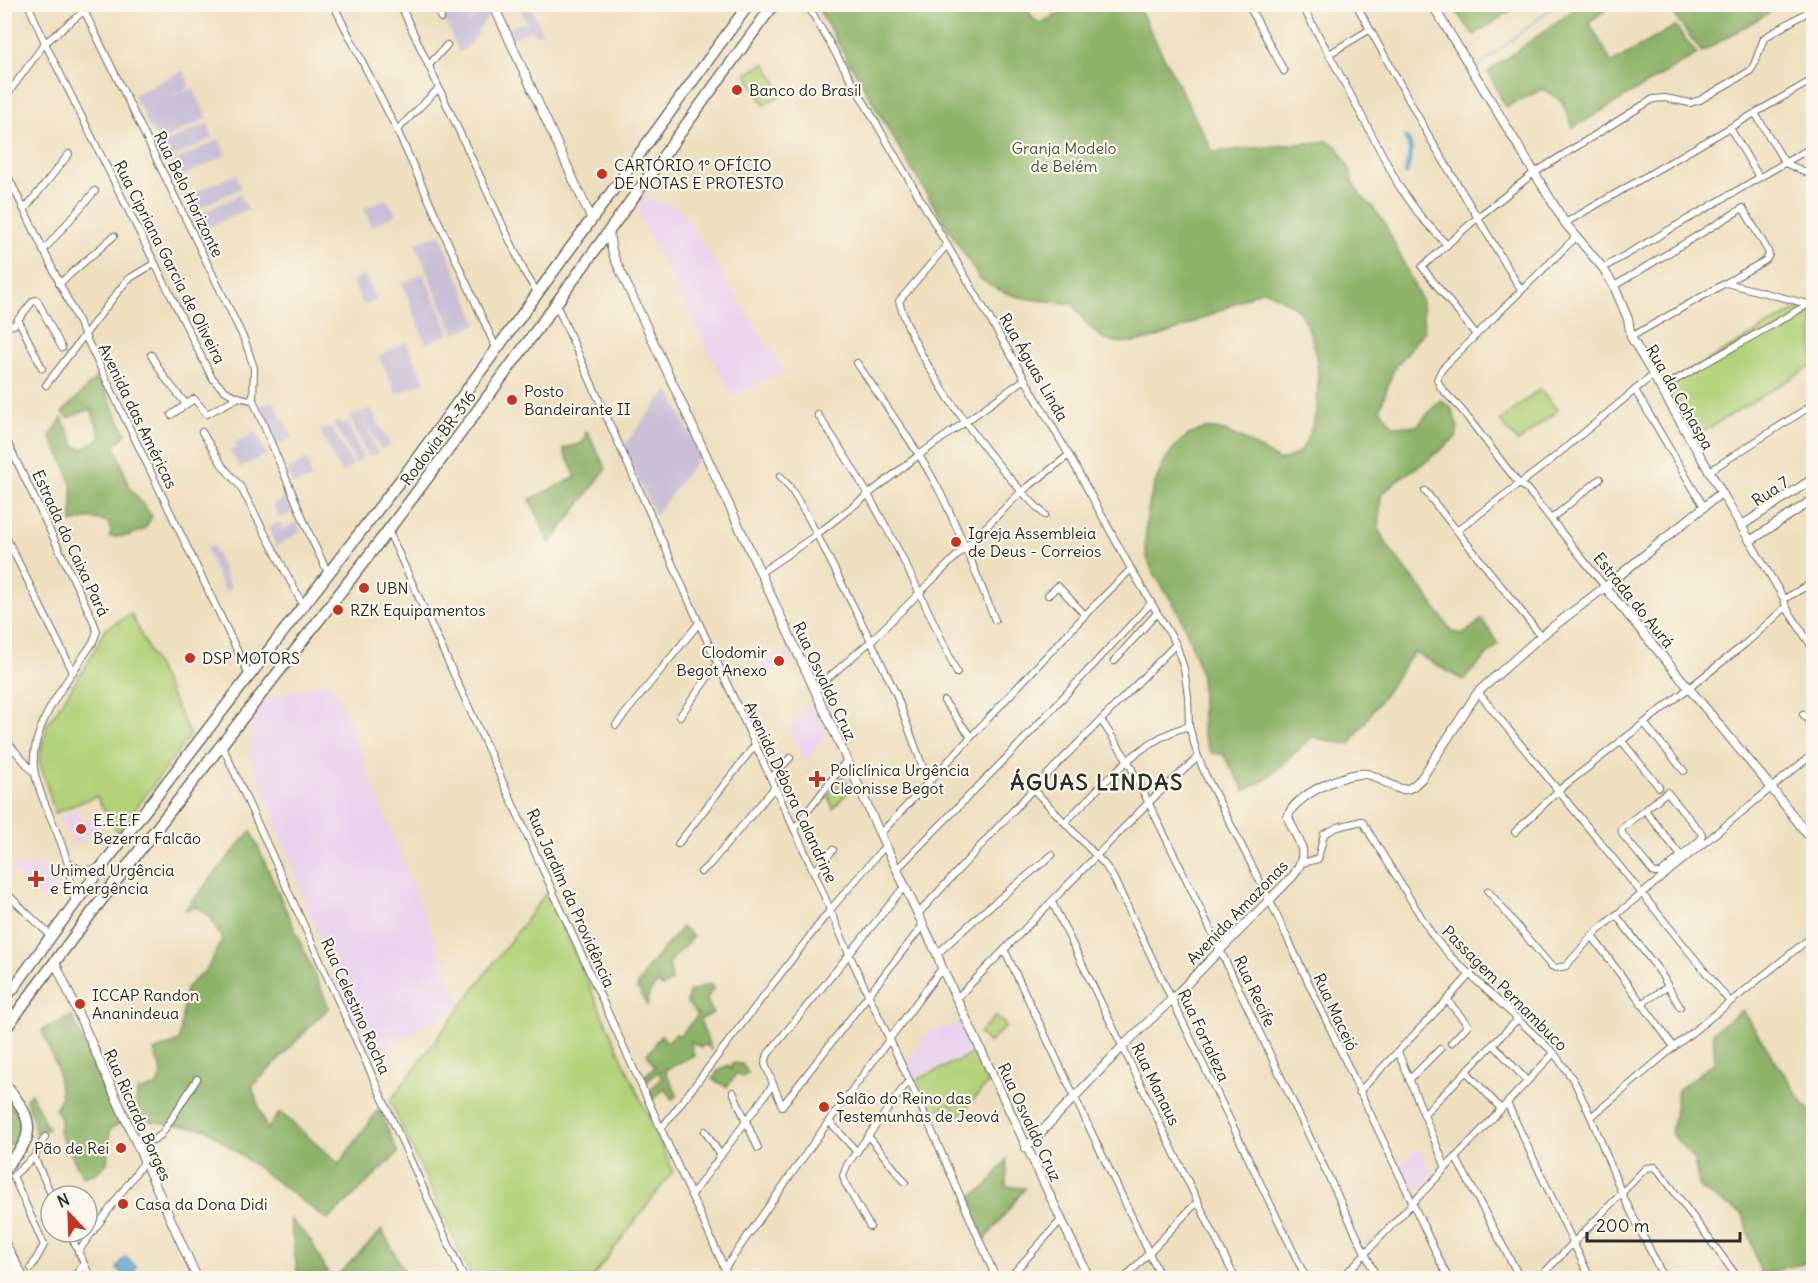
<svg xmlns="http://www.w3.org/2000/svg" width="1818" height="1283" font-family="Delius,sans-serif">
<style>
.built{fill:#e9d2ee}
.industrial{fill:#c9bfd7}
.green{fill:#b2d178;stroke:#6e7e52;stroke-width:1.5}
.forest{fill:#8db368;stroke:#5c6f4a;stroke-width:1.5}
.water{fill:#59a4d1;stroke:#42687e;stroke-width:1.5}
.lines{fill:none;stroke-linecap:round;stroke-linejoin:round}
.stream{stroke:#59a4d1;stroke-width:1.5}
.canal{stroke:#59a4d1;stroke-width:5}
.minor-casing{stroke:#6f6a5e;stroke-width:8}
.tertiary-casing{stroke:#6f6a5e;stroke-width:10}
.primary-casing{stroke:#6f6a5e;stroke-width:11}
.trunk-casing{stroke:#6f6a5e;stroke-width:13}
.minor{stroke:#fff;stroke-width:6}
.tertiary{stroke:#fff;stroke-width:8}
.primary{stroke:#fff;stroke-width:9}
.trunk{stroke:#fff;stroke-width:10}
.poi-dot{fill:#c8321e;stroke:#fbf7ec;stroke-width:2}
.labels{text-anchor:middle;stroke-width:4.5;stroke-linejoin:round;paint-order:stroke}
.poi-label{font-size:16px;fill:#2b2b2b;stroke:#fbf7ec;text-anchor:start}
.park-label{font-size:16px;fill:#4d543e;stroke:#fbf7ec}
.street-label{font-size:16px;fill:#2b2b2b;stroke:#fbf7ec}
.district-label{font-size:22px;font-weight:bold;letter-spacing:1.5px;fill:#2b2b2b;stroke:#fbf7ec}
</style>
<rect width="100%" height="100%" fill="#fbf7ec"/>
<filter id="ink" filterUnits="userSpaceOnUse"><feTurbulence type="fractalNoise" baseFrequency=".0167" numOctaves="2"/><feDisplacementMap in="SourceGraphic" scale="12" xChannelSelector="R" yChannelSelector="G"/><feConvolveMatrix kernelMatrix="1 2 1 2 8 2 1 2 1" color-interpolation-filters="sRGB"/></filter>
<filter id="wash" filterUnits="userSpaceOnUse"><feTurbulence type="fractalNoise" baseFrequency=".008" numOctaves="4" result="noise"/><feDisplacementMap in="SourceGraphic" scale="24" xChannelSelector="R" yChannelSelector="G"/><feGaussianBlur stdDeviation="1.35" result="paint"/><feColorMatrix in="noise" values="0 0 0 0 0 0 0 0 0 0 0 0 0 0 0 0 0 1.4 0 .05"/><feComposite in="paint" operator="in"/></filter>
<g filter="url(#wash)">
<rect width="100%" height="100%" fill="#eedfbe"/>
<g class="built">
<polygon points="645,197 681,209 785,372 732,396 636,211"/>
<polygon points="790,650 794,660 764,673 761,666 764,661"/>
<polygon points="332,680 461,1006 365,1058 250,756 254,702"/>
<polygon points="813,699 827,734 805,761 790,728"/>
<polygon points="76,808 84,822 96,817 100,826 75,845 61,817"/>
<polygon points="28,862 32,866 36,863 61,888 45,903 11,870 17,864 22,868"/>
<polygon points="961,1021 974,1051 911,1080 904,1064 932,1028 935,1031 941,1026 944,1029"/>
<polygon points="951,1106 956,1118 937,1127 932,1115"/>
<polygon points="1419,1147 1433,1174 1411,1197 1397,1169"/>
</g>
<g class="industrial">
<polygon points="468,5 481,5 487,10 482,5 489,5 492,12 477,30 479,31 471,43 459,53 443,16 449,11 469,24 475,15 468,23 460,17"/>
<polygon points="519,5 531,5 543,33 535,35 531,31 512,38 508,29 521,23 527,25"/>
<polygon points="184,70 189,87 164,100 193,88 208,118 159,141 146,123 142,110 133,95"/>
<polygon points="209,124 212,138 167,160 159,145"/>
<polygon points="219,139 226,155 176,179 169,164"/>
<polygon points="236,174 241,188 192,211 185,197"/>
<polygon points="240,195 248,209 199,231 192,218"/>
<polygon points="386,199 397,214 371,227 364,208"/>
<polygon points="440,234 478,324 454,334 415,243"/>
<polygon points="423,274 450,333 426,344 402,283"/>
<polygon points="364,275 377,300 364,306 351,281"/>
<polygon points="406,342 425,382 396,394 379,356"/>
<polygon points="669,390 701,457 698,458 655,516 623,447 657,403"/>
<polygon points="273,401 293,438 277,444 278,447 261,406"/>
<polygon points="371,409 391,446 380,449 363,419 378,455 367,456 349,416"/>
<polygon points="333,422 347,423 363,458 356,464"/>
<polygon points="331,427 353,465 341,473 320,430"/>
<polygon points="256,432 267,454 239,468 230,451 237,447 235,443"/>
<polygon points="306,460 311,467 308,469 312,478 293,485 288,470"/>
<polygon points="286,497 291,502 282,509 291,504 293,511 280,519 273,505"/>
<polygon points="279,522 283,530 297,522 301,531 276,547 268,528"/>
<polygon points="213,544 231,588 225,592 206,549"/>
</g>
<g class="green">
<polygon points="765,63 783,94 764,105 746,74"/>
<polygon points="1813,300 1813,365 1693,438 1663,386"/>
<polygon points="1539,389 1558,410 1518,442 1500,421"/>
<polygon points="131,614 190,735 118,833 96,796 55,813 39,760 47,725 86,666 105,629"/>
<polygon points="841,777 852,787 833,809 828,795"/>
<polygon points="547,892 673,1171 592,1278 472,1278 390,1101"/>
<polygon points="996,1016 1006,1026 989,1043 979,1033"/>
<polygon points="974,1053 988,1083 958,1117 951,1104 929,1113 914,1081"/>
</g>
<g class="forest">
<path d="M816 5H1025L1034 20 1041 23 1074 5H1137L1213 152 1327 141 1338 147 1351 172 1352 181 1361 196 1372 206 1384 222 1422 302 1424 331 1393 371 1380 409 1393 426H1417L1440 400 1451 408 1458 427 1456 437 1427 461 1400 478 1381 495 1379 531 1389 548 1424 592 1452 632 1464 634 1482 619 1498 644 1463 680 1414 652 1349 745 1312 737 1268 778 1245 791 1223 754 1211 753C1208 746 1204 739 1203 732 1200 713 1204 691 1200 672 1196 658 1185 624 1178 612 1169 594 1149 572 1146 552 1142 512 1159 438 1205 429 1227 425 1262 451 1280 461 1286 458 1296 456 1300 451 1325 421 1324 340 1298 311 1289 301 1275 295 1263 290 1224 306 1148 354 1108 340 1092 335 1082 317 1073 304 1035 299 1012 302 979 278L912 170Z"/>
<polygon points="1451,5 1519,5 1474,35"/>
<polygon points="1580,5 1613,5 1589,22 1612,63 1675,26 1697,54 1573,128 1562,101 1543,89 1506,107 1488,72"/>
<polygon points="1666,5 1782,5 1702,52"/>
<path d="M98 376 126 434 115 445 129 487 152 516 145 529 128 536 110 537 111 531 108 522C92 518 87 517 72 523V488L67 470 50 436 62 418 76 447 83 449 101 438 91 409 68 418 62 413Z"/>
<polygon points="587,431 606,469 550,544 530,499 576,477 563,449 582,443"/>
<polygon points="251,831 329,1007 252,1087 267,1130 280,1112 339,1164 379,1109 398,1153 328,1220 206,1129 135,1119 137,1091 156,1087 162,1073 154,1051 179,1041 186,988 208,968 222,940 211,918 199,908 185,909"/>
<polygon points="682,927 693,936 669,963 672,981 662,987 658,983 649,993 647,1005 637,987 649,966"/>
<polygon points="710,984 714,988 710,992 707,1000 713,1013 700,1020 711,1049 706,1045 700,1047 690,1041 694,1055 665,1070 677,1095 672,1100 665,1088 653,1100 649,1092 661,1078 659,1071 647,1082 644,1076 655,1067 647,1054 655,1046 655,1043 661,1035 667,1042 676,1034 680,1036 698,1015 687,1003 689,992"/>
<polygon points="1742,1010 1803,1103 1813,1115 1813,1208 1807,1213 1813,1222 1813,1260 1761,1275 1743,1214 1700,1189 1694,1160 1671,1133 1678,1090 1715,1062 1713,1032"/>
<polygon points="72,1016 119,1124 110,1129 107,1163 96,1173 83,1177 59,1132 61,1118 55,1109 61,1098 57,1068 42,1030"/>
<polygon points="732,1063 742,1064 748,1073 742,1077 737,1073 727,1087 713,1080 717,1072 728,1065 731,1069"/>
<polygon points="31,1093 48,1129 35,1134 33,1119 26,1099"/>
<path d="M5 1095C15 1109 19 1114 22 1131L14 1142 5 1148Z"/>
<polygon points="1007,1159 1006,1186 1025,1188 984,1241 965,1200 986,1187"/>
<polygon points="290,1219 311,1241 330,1278 298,1278"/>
<polygon points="382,1230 408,1278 335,1278"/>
</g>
<polygon class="water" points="126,1257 136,1267 134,1273 127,1276 117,1269 121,1261"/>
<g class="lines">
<polyline class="stream" points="1476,68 1557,4"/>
<path class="canal" d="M1406 138C1415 151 1408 160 1406 173"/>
</g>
</g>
<g filter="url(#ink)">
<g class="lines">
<defs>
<g id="minor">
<path d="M28 4 45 43 211 376C223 392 234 398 253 400"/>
<polyline points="81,4 245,341 254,368 253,400"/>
<polyline points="333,4 397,130 496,348"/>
<polyline points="400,4 525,273 537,292"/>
<polyline points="435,4 441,18"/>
<polyline points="807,4 1069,455 1131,569 1176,644 1184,669 1188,696 1189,726 1198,757 1206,776 1269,899 1448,1278"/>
<polyline points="1248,4 1284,71"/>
<polyline points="1301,4 1329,54 1399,186 1421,217 1447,245"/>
<polyline points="1356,4 1431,140 1521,290"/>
<polyline points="1329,54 1369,30"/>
<polyline points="429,65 447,45"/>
<polyline points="4,99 45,43 84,11"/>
<polyline points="1755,113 1785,163 1810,174"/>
<polyline points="1730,128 1759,177"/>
<polyline points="397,130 439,88"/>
<polyline points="1814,167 1808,171 1814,181"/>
<polyline points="4,168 249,675"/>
<polyline points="24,210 69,154"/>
<polyline points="1565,223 1814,79"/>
<polyline points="1576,237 1476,335 1442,369 1437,379 1441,388 1461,409 1519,484 1527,489 1605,587"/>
<path d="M947 245 899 301C909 337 929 368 949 399 978 441 1008 480 1045 515"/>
<polyline points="43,251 95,191"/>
<polyline points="1603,268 1814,146"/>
<polyline points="1726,283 1808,304"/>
<polyline points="59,284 114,236"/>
<polyline points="1614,286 1743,208 1768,251 1769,255 1766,260 1631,337"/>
<polyline points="556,304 699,623 814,872 849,954 918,1099 996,1278"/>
<polyline points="18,319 42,368"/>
<polyline points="4,327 14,325 33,301 37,300 62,348"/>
<polyline points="1476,335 1422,267 1477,218 1534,173 1653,99 1665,98 1690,103 1700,100 1750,71 1754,65 1764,38 1814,8"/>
<polyline points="151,355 165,378 186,404"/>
<path d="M857 363C885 405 916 446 939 490 961 533 977 576 995 620"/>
<polyline points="46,385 127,280 155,263"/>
<polyline points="1660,389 1814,301"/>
<polyline points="1635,390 1704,507"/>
<polyline points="253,400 312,540 328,573"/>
<polyline points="171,415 194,399 207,414 237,398"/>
<path d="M818 415C874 495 917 585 957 673"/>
<polyline points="202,432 222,465 240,486 303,605"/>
<path d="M4 435 92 618 97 631 93 642C71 676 25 730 35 774 42 804 59 831 67 861 71 875 70 888 75 902"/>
<polyline points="1708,472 1814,404"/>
<polyline points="780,476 789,486 809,519 871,641 896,694 929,784"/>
<polyline points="1425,491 1541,636"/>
<polyline points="1551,519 1600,479"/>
<polyline points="388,530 729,1278"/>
<polyline points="1458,530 1546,464 1653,375"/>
<polyline points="4,533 73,672"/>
<polyline points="1750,541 1784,599 1786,607 1814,650"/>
<polyline points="760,573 816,535 919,455 1025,379"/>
<polyline points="1048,595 1058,586 1085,615"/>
<polyline points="1784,599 1814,582"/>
<polyline points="1114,661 1156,614"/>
<polyline points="815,689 871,641 1020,493 1069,455"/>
<polyline points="1478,692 1730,1002"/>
<polyline points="944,701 971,737"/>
<polyline points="1803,714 1814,728"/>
<polyline points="680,716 718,663"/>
<polyline points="1101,720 1128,761 1192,891 1377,1278"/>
<polyline points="1644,723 1684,771"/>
<polyline points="616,725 699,623"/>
<polyline points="4,738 34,773"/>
<polyline points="1621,740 1659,787"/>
<polyline points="222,745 464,1278"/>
<polyline points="771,778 790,758"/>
<polyline points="1033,789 1105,865 1113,877 1306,1278"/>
<polygon points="1667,792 1702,834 1701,839 1661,873 1654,873 1623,835 1621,829"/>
<polyline points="1645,810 1681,856"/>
<path d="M1065 822C1102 787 1138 739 1189 726"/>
<polyline points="794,829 847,760"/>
<polyline points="1515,832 1559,790 1745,644 1786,607"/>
<polyline points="880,834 1085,615 1131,569"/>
<polyline points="678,844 755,745"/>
<path d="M68 862C78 871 87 872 99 867"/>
<polyline points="1302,863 1318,859 1324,834 1338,827 1362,821 1433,936 1451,957 1554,1053 1574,1081 1591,1117 1622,1194 1664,1278"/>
<polyline points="897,869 1012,752 1151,603"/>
<polyline points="701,872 710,864 775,787"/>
<polyline points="814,872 833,850"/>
<polyline points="904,887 768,1054 765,1064 782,1106 923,925"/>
<polyline points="4,891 51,936"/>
<polyline points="1488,891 1550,965 1555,968 1566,966 1592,936 1616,915 1814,753"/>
<polyline points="1052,902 1235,1278"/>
<polyline points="918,914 1033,789 1176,644"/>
<polyline points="1616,915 1660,972 1680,1007"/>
<polyline points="1592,936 1674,1047"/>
<polyline points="1005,951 1161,1278"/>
<polyline points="937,954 982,913 1052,855"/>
<polyline points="957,998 1148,803 1198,757"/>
<polyline points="1447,1000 1468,1025 1451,1043"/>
<polyline points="1641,1004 1667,987"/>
<polyline points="1493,1044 1527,1081"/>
<polyline points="1398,1052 1446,1168"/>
<polyline points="1466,1071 1501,1109"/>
<polyline points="1409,1080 1440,1049"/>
<polyline points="733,1092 758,1148"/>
<polyline points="1359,1092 1447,1000 1471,973"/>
<polyline points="1507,1103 1590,1278"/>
<polyline points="1424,1114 1518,1019"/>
<polyline points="1591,1117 1674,1047 1814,935"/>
<polyline points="829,1121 857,1152"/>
<polyline points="661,1129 830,910 885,846"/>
<polyline points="705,1131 721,1156"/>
<polyline points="869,1137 905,1182"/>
<polyline points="137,1146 153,1140 161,1135 197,1079"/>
<polyline points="34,1157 52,1196"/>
<polyline points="1456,1158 1520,1278"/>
<polyline points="691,1196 772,1086"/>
<polyline points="870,1227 845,1183 843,1176 847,1165 909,1080"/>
<polyline points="69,1232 91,1278"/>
<polyline points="78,1252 144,1162"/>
<polyline points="31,1268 44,1245 13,1176 34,1157 45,1137"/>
<polyline points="725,1268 829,1121 942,968"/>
<polyline points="73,1278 84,1264"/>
<polyline points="1009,1278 1062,1219"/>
<polyline points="1125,1278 1198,1201"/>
<polyline points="1342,1278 1554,1053"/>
<polyline points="1539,1278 1646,1168 1655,1167 1659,1171 1738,1278"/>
<polyline points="1812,1278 1814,1278"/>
</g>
<g id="tertiary">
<polyline points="493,4 591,218"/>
<polyline points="1432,4 1565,223 1603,268 1614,286 1628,319 1631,337 1750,541 1814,499"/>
<polyline points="609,231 611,247 614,257 838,740 880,834 937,954 942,968 1089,1278"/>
<polyline points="1741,526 1814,478"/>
<polyline points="1605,587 1770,786 1814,843"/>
<polyline points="55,962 197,1278"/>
<path d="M1026 1148 1123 1046 1172 999 1293 876C1312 849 1298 844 1288 817 1293 796 1346 771 1367 774 1379 776 1395 791 1406 789 1412 789 1416 783 1421 779L1478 692 1541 636 1605 587 1721 493"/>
</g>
<g id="primary">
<polyline points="4,1242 23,1278"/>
<polyline points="4,1258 13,1278"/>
</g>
<g id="trunk">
<polyline points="4,996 12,990 100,869 409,469 749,4"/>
<path d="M4 1031C128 860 261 697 389 529 520 356 646 179 774 4"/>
<path d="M4 1084C19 1102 38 1123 22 1147 17 1155 9 1161 4 1170"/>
</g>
</defs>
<use href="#minor" class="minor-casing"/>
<use href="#tertiary" class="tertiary-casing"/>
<use href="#primary" class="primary-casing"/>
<use href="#trunk" class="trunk-casing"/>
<use href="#minor" class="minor"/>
<use href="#tertiary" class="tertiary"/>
<use href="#primary" class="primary"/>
<use href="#trunk" class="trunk"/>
</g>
</g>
<g class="poi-dot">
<circle cx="737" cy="90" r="6"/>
<circle cx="602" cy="174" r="6"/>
<circle cx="512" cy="400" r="6"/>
<circle cx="956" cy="542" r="6"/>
<circle cx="364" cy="588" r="6"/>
<circle cx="338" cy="610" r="6"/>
<circle cx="190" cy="658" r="6"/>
<circle cx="779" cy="661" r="6"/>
<path d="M814 770h6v6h6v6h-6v6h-6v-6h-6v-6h6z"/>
<circle cx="81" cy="829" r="6"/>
<path d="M33 870h6v6h6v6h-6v6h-6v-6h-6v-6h6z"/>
<circle cx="80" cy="1004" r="6"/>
<circle cx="824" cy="1107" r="6"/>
<circle cx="121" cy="1148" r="6"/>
<circle cx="123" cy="1204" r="6"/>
</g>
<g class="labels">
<g class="poi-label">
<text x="749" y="96">Banco do Brasil</text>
<text x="614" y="171">CARTÓRIO 1º OFÍCIO<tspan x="614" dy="18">DE NOTAS E PROTESTO</tspan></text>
<text x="524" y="397">Posto<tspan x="524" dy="18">Bandeirante II</tspan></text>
<text x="968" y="539">Igreja Assembleia<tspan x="968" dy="18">de Deus - Correios</tspan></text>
<text x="376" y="594">UBN</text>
<text x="350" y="616">RZK Equipamentos</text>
<text x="767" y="658" text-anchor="end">Clodomir<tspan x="767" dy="18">Begot Anexo</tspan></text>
<text x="202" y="664">DSP MOTORS</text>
<text x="830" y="776">Policlínica Urgência<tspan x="830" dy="18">Cleonisse Begot</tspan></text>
<text x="93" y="826">E.E.E.F<tspan x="93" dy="18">Bezerra Falcão</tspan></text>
<text x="50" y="876">Unimed Urgência<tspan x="50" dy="18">e Emergência</tspan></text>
<text x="92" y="1001">ICCAP Randon<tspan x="92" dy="18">Ananindeua</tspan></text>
<text x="836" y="1104">Salão do Reino das<tspan x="836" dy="18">Testemunhas de Jeová</tspan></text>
<text x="109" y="1154" text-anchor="end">Pão de Rei</text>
<text x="135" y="1210">Casa da Dona Didi</text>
</g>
<g class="park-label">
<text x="1064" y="154">Granja Modelo<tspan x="1064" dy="18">de Belém</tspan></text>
</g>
<g class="street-label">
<text transform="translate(189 194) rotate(64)" y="6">Rua Belo Horizonte</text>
<text transform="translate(170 262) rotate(63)" y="6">Rua Cipriana Garcia de Oliveira</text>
<text transform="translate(1034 367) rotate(60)" y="6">Rua Águas Linda</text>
<text transform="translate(1680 397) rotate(60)" y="6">Rua da Cohaspa</text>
<text transform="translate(138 416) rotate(64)" y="6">Avenida das Américas</text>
<text transform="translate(438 438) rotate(-53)" y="6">Rodovia BR-316</text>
<text transform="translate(1770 491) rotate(-33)" y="6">Rua 7</text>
<text transform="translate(71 543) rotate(65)" y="6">Estrada do Caixa Pará</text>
<text transform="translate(1634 600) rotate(51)" y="6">Estrada do Aurá</text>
<text transform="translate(825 681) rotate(65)" y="6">Rua Osvaldo Cruz</text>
<text transform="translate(791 792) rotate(65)" y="6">Avenida Débora Calandrine</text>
<text transform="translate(571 898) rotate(66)" y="6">Rua Jardim da Providência</text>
<text transform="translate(1237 912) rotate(-46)" y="6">Avenida Amazonas</text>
<text transform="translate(1505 988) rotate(45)" y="6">Passagem Pernambuco</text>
<text transform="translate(1255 991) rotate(65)" y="6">Rua Recife</text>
<text transform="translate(356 1006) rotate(66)" y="6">Rua Celestino Rocha</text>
<text transform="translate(1336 1012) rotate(65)" y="6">Rua Maceió</text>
<text transform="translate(1204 1035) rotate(65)" y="6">Rua Fortaleza</text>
<text transform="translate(1156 1084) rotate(64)" y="6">Rua Manaus</text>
<text transform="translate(138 1115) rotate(66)" y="6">Rua Ricardo Borges</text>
<text transform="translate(1030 1122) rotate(65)" y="6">Rua Osvaldo Cruz</text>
</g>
<g class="district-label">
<text x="1097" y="790">ÁGUAS LINDAS</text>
</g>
</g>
<rect width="1818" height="1283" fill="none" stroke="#fbf7ec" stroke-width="24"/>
<g transform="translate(69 1214) rotate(337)"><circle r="28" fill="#fbf7ec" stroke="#a8a59f" stroke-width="1.5"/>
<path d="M0-4.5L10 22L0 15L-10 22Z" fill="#c8321e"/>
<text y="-9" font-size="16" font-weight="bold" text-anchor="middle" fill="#2b2b2b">N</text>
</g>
<path d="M1587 1232v9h153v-9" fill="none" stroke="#2b2b2b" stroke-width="3"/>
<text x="1596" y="1232" font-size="18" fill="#2b2b2b" stroke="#fbf7ec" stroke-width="4.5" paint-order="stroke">200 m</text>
</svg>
